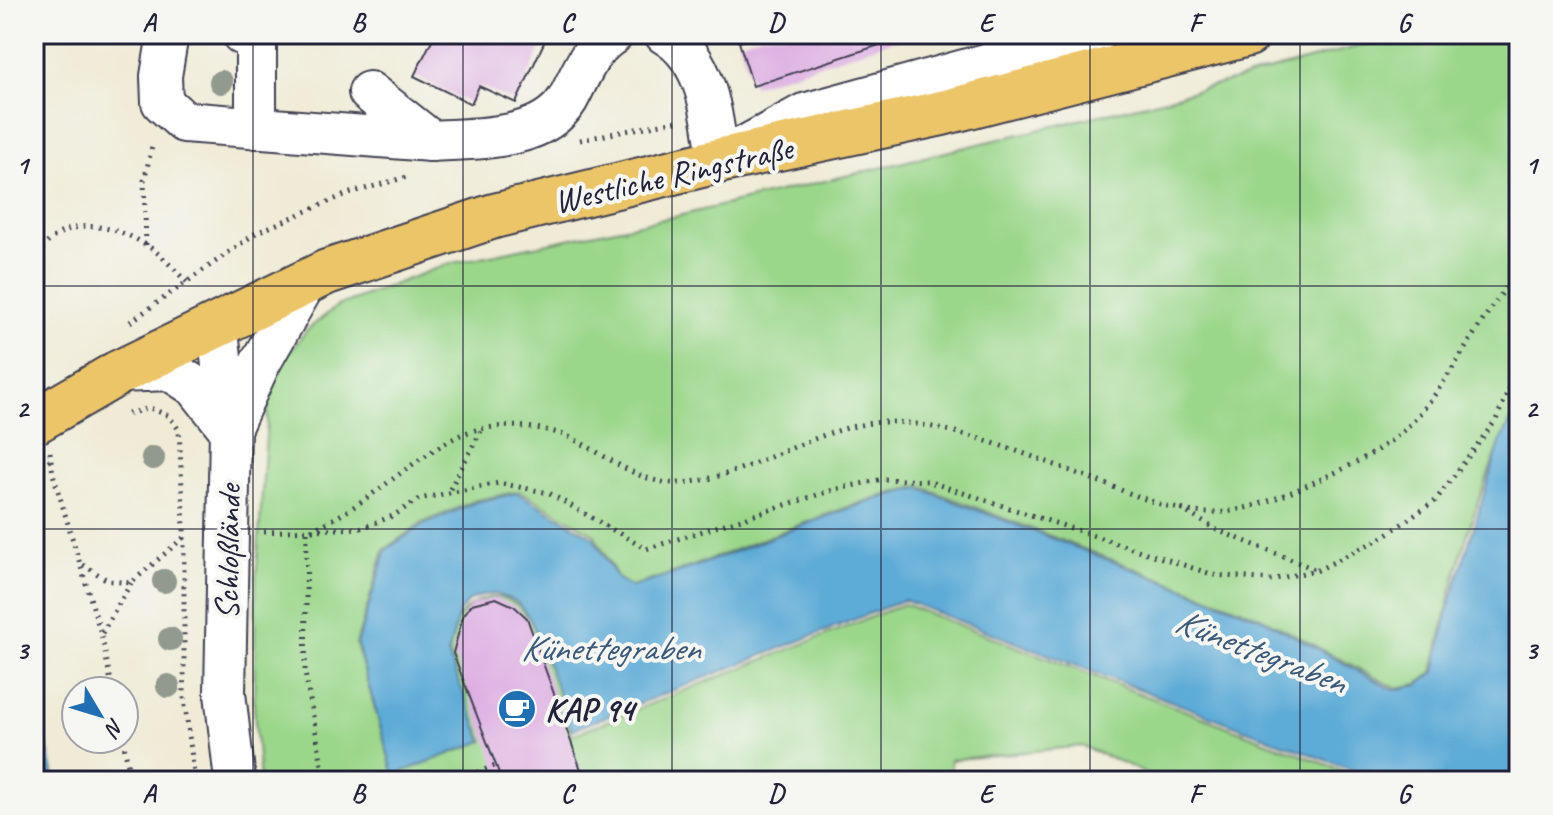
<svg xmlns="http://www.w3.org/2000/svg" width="1553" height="815" font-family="Caveat,sans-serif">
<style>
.green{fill:#9bd78b;stroke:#5e7c63;stroke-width:2}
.water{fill:#5dabd7;stroke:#406689;stroke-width:2}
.building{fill:#dba9e1}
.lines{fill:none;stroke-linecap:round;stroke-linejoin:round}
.minor-casing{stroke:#414052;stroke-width:44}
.major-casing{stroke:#414052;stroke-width:48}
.path{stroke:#414052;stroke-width:5;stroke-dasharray:2 6;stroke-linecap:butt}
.minor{stroke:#fff;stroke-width:40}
.major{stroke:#edc569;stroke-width:44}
.major-bridge-casing{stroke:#414052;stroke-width:48;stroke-linecap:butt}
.path-bridge{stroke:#414052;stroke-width:5;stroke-dasharray:2 6;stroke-linecap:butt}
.major-bridge{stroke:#edc569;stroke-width:44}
.tree{fill:#929a8e}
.grid{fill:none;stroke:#22223b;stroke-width:2;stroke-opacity:0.55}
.labels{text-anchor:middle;stroke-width:8;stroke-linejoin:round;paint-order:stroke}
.street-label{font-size:34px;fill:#22223b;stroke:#f6f6f2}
.poi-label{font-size:34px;font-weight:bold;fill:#22223b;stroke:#f6f6f2;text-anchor:start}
.water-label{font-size:36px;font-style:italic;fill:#3a5979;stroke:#f6f6f2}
.neatline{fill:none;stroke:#22223b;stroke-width:3}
.grid-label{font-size:26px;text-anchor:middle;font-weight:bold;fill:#22223b}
</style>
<rect width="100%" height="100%" fill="#f6f6f2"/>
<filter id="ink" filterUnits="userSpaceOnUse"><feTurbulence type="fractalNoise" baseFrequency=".0125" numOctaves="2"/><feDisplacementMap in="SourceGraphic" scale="16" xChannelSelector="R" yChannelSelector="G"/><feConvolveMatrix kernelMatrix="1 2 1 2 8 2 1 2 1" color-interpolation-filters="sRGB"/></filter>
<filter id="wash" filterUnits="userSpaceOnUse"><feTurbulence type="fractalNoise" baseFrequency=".006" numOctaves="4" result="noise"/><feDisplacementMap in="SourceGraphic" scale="32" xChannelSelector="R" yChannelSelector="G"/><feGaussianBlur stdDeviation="1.8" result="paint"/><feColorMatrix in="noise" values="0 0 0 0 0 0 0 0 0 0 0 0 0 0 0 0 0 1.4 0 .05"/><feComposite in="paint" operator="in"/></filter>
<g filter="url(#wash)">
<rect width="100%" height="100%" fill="#efebd6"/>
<path class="green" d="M1404 34H1519V403C1478 486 1451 581 1433 672L1418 684 1395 688 1259 616 920 486C820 509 729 558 631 586L618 578 594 534 520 491 476 500 420 524 384 550 356 644 394 775 484 741C474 717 454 681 450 656 443 608 502 572 530 620 549 654 559 698 572 735L904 604 1370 781H1166L1082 746 950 760 953 781H260L254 709 256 580 270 378 306 331 337 306 448 264 678 216 1150 103Z"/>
<g class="water">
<path d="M1519 407V781H1381L904 600 572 730 531 620 516 601 496 594 483 595 470 600 459 612 448 655 483 741 394 775 357 644 386 550 421 526 476 502 518 493 593 537 617 578 631 587C730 560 820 511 919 488L1259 617 1393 690 1418 685 1435 672 1448 610 1500 443Z"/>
<polygon points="34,686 55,781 34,781"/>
</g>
<g id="blocks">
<g class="building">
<polygon points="435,34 548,34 516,103 479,86 471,104 414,76"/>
<polygon points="763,34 898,34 898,39 753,86 739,42"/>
<polygon points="496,598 514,606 527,618 585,781 502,781 453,653 463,616 472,604"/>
</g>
</g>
</g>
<g filter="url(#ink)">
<use href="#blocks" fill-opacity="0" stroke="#414052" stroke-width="2"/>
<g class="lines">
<defs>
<g id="minor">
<polyline points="168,34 161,76 162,102 184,122 431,141"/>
<polyline points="242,34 256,40 256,128"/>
<path d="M665 34C707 58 713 117 718 161L804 114 1095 34"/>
<path d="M369 92 431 141C474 138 542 142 568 99 581 75 589 49 613 34"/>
<polyline points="217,324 230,430 225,693 235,781"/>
<polyline points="120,372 170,370 196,387 230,430"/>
<polyline points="231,427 260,363 306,282"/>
</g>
<polyline id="major" points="118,373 327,272 494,216 718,161 942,113 1248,34"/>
</defs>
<use href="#minor" class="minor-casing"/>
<use href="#major" class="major-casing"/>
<g class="path">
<polyline points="580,140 676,121"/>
<polyline points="146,245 144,181 153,142"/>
<path d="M34 263C55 215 107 220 146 245 162 254 175 271 188 283"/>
<polyline points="130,322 256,233 347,194 410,176"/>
<polyline points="34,341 39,375"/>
<polyline points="128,414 150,408 169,416 179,430 184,527 184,697 195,781"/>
<polyline points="50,452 53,474 101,634 113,691"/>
<polyline points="450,489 481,431"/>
<polyline points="1181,509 1217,530 1317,570"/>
<path d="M311 530C365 507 405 464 456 437 486 422 533 424 564 435 600 449 635 484 677 483 749 481 822 419 895 422 956 425 1042 460 1100 482 1135 495 1174 513 1212 513 1247 512 1285 495 1317 481 1352 465 1389 448 1415 419 1455 375 1478 317 1519 273"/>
<polyline points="264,532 361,528 393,516 419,499 499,483 549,493 646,549 833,490 883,479 927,481 1214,575 1271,580 1318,570 1383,537 1435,501 1496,420 1519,364"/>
<polyline points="307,532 305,673 325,781"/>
<polyline points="83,565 109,581 131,583 184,537"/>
<polyline points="102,633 131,583"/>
<polyline points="123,739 131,781"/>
<polyline points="455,781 497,765"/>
</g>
<use href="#minor" class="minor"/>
<use href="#major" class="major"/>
<defs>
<polyline id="major-bridge" points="34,422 118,373"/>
</defs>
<use href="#major-bridge" class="major-bridge-casing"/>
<polyline class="path-bridge" points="34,469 54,458"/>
<use href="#major-bridge" class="major-bridge"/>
</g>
<g class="tree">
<circle cx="221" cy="82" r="12"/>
<circle cx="153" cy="458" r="12"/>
<circle cx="164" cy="581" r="12"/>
<circle cx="170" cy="639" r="12"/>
<circle cx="168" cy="686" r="12"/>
</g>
</g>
<path class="grid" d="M253 34V781M463 34V781M672 34V781M881 34V781M1090 34V781M1300 34V781M34 286H1519M34 529H1519"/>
<defs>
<symbol id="cafe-disc" viewBox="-11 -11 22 22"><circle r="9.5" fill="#1f6fb2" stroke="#f6f6f2"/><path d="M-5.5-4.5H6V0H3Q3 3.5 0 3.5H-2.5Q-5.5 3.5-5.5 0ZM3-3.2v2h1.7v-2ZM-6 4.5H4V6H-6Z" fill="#fff"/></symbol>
</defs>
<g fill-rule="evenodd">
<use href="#cafe-disc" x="495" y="687" width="44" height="44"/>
</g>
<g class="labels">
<g class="street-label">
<text transform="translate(673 174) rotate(-13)" y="12">Westliche Ringstraße</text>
<text transform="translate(227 552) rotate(-89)" y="12">Schloßlände</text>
</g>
<g class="poi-label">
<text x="545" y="721">KAP 94</text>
</g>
<g class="water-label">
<text x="610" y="660">Künettegraben</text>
<text transform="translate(1261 650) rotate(21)" y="13">Künettegraben</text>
</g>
</g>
<rect width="1553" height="815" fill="none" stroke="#f6f6f2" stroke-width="88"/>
<g transform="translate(100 715) rotate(128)"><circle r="38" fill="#f6f6f2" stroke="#a1a1a9" stroke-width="2"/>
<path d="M0-6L14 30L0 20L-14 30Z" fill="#1f6fb2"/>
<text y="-12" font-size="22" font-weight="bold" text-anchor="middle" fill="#22223b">N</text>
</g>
<rect x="44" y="44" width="1465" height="727" class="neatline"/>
<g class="grid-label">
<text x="149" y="31">A</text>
<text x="358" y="31">B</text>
<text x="567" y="31">C</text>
<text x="776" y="31">D</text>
<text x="986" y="31">E</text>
<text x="1195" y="31">F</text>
<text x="1404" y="31">G</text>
<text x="22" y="174">1</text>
<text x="1531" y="174">1</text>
<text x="22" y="417">2</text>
<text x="1531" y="417">2</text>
<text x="22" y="659">3</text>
<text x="1531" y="659">3</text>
<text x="149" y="802">A</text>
<text x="358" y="802">B</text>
<text x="567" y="802">C</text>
<text x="776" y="802">D</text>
<text x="986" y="802">E</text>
<text x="1195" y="802">F</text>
<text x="1404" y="802">G</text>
</g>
</svg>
